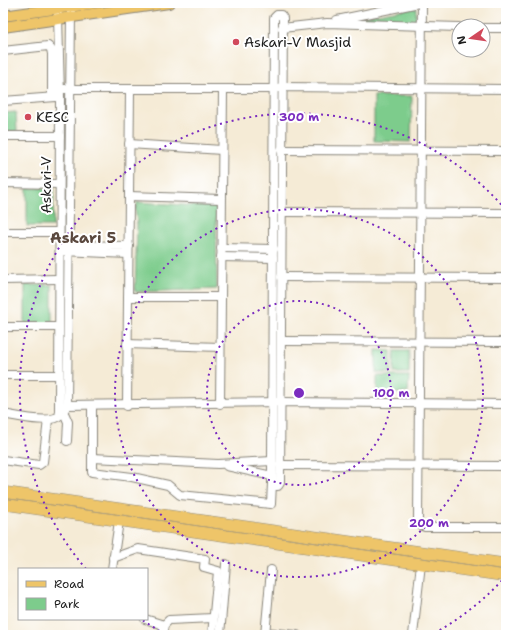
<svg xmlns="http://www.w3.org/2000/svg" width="509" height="638" font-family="'Shantell Sans',sans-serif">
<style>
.green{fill:#7dcc8c;stroke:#4c7454}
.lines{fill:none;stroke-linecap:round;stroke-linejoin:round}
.minor-casing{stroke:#888479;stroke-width:10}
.major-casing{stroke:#888479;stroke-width:12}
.highway-casing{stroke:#888479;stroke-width:12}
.minor{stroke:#fff;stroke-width:8}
.major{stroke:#eec569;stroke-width:10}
.highway{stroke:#eec569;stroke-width:11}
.ring{fill:none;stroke:#7b2cbf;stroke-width:2;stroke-dasharray:2 4}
.poi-dot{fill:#d1495b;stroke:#fff;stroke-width:1.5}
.labels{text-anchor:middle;stroke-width:4;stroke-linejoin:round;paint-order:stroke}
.poi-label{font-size:14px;fill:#1c1c1c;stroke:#fff;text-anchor:start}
.street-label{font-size:14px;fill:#1c1c1c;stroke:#fff}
.neighbourhood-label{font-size:15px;font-weight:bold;fill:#5a483e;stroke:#fff}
.centre{fill:#7b2cbf;stroke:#fff;stroke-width:2}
.ring-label{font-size:12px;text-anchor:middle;font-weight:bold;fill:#7b2cbf;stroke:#fff;stroke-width:4;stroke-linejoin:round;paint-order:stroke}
</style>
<rect width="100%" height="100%" fill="#fff"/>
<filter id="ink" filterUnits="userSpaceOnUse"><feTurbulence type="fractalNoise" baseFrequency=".025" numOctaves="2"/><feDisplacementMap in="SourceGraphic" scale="8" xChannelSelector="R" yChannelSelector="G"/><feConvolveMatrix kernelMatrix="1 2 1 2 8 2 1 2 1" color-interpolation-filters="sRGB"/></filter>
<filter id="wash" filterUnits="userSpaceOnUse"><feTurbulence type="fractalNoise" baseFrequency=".012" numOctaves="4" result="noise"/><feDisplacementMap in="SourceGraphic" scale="16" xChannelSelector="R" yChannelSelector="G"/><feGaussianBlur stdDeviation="0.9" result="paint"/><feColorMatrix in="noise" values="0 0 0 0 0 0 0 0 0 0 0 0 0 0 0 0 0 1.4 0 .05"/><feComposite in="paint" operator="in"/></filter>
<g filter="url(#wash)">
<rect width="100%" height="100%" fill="#f5ebd6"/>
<g class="green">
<polygon points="416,7 416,24 346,20"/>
<polygon points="374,96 412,96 411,142 374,141"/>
<polygon points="16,112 17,131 3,132 3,113"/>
<polygon points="27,188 54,188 53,226 27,226"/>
<polygon points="137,202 216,207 217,289 135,292 137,225 135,207 137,207"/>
<polygon points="25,285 52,285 52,324 25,325"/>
<polygon points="376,350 391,351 391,373 376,373"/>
<rect x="394" y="351" width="15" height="22"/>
<polygon points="377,376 409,376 408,393 377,393"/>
</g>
</g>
<g filter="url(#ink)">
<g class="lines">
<defs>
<g id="minor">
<polyline points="422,3 418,521 420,525 425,527 506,527"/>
<polyline points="58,15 60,97 59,410"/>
<polygon points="277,15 281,15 283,18 280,483 278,486 275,486 272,483 272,461 274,18"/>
<polyline points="337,20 419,3"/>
<polyline points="282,28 327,23 459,27"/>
<polyline points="483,28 506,28"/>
<polyline points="3,51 48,46 51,49 52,54 52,97"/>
<polyline points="60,89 274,89 281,87 506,89"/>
<polyline points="3,101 56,97"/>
<polyline points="3,136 60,136"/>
<polyline points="129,144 222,150"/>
<polyline points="281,150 506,151"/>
<polyline points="3,183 59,184"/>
<polyline points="129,196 221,199"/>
<polyline points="281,212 506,213"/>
<polyline points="3,232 59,232"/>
<polyline points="64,245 129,246"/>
<polyline points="221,248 274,249"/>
<polyline points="63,251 128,254"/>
<polyline points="221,257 273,258"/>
<polyline points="281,277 506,278"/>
<polyline points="3,280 58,279"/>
<polyline points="128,297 220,297"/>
<polyline points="3,327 58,327"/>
<polyline points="281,341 506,342"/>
<polyline points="127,344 220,347"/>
<polyline points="3,375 58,375"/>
<polyline points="220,404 223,90"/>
<polyline points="67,405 71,12"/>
<polyline points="92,405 92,472 132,477 168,485 180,495 271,504 272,483"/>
<polyline points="127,406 130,90"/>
<polyline points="65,409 67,405 280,402 506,404"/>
<path d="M3 414C16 416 51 425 60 415"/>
<polyline points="65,415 68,422 67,441"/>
<polyline points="92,458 218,464 272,461"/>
<polyline points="3,460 39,465 43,462 48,420"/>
<polyline points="280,465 506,466"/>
<polyline points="227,466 272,476"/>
<polyline points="113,558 138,549 205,559 204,567 218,571 212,635"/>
<polyline points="112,569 119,521"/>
<polyline points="145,619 164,625"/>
<polyline points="265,632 297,635"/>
<polyline points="162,635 164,625 169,620 213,618"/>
<polyline points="220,635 226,564"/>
<polyline points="265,635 271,570"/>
<polyline points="413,635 421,564"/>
</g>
<g id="major">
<polyline points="3,16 97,3"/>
<polyline points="3,27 169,3"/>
</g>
<g id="highway">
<polyline points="3,492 506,564"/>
<polyline points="3,504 506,576"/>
</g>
</defs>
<use href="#minor" class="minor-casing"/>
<use href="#major" class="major-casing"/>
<use href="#highway" class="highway-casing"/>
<use href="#minor" class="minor"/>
<use href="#major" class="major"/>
<use href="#highway" class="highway"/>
</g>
</g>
<g class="ring">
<circle cx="299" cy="393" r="92"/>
<circle cx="299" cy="393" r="184"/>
<path d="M506 576A276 276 0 0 1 433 634M165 634A276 276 0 0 1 141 619M86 569A276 276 0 0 1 506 210"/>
</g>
<g class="poi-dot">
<circle cx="236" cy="42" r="4"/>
<circle cx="28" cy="117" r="4"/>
</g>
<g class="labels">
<g class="poi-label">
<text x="244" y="47">Askari-V Masjid</text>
<text x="36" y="122">KESC</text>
</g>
<g class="street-label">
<text transform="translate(46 185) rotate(-90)" y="5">Askari-V</text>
</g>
<g class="neighbourhood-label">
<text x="83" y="243">Askari 5</text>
</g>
</g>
<circle cx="299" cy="393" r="6" class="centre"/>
<g class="ring-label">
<text x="299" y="121">300 m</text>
<text x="391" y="397">100 m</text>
<text x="429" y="527">200 m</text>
</g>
<rect width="509" height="638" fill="none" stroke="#fff" stroke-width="16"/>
<rect x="18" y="568" width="130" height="52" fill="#ffffff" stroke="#a4a4a4"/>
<rect x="26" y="581" width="20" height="6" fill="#eec569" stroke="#a4a4a4"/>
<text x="54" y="588" font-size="12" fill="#1c1c1c">Road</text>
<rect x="26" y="598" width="20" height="12" fill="#7dcc8c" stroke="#a4a4a4"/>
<text x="54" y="608" font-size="12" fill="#1c1c1c">Park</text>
<g transform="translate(471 38) rotate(257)"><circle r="19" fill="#ffffff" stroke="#a4a4a4"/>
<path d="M0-3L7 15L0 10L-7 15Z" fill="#d1495b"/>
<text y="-6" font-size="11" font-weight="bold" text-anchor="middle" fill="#1c1c1c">N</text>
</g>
</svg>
